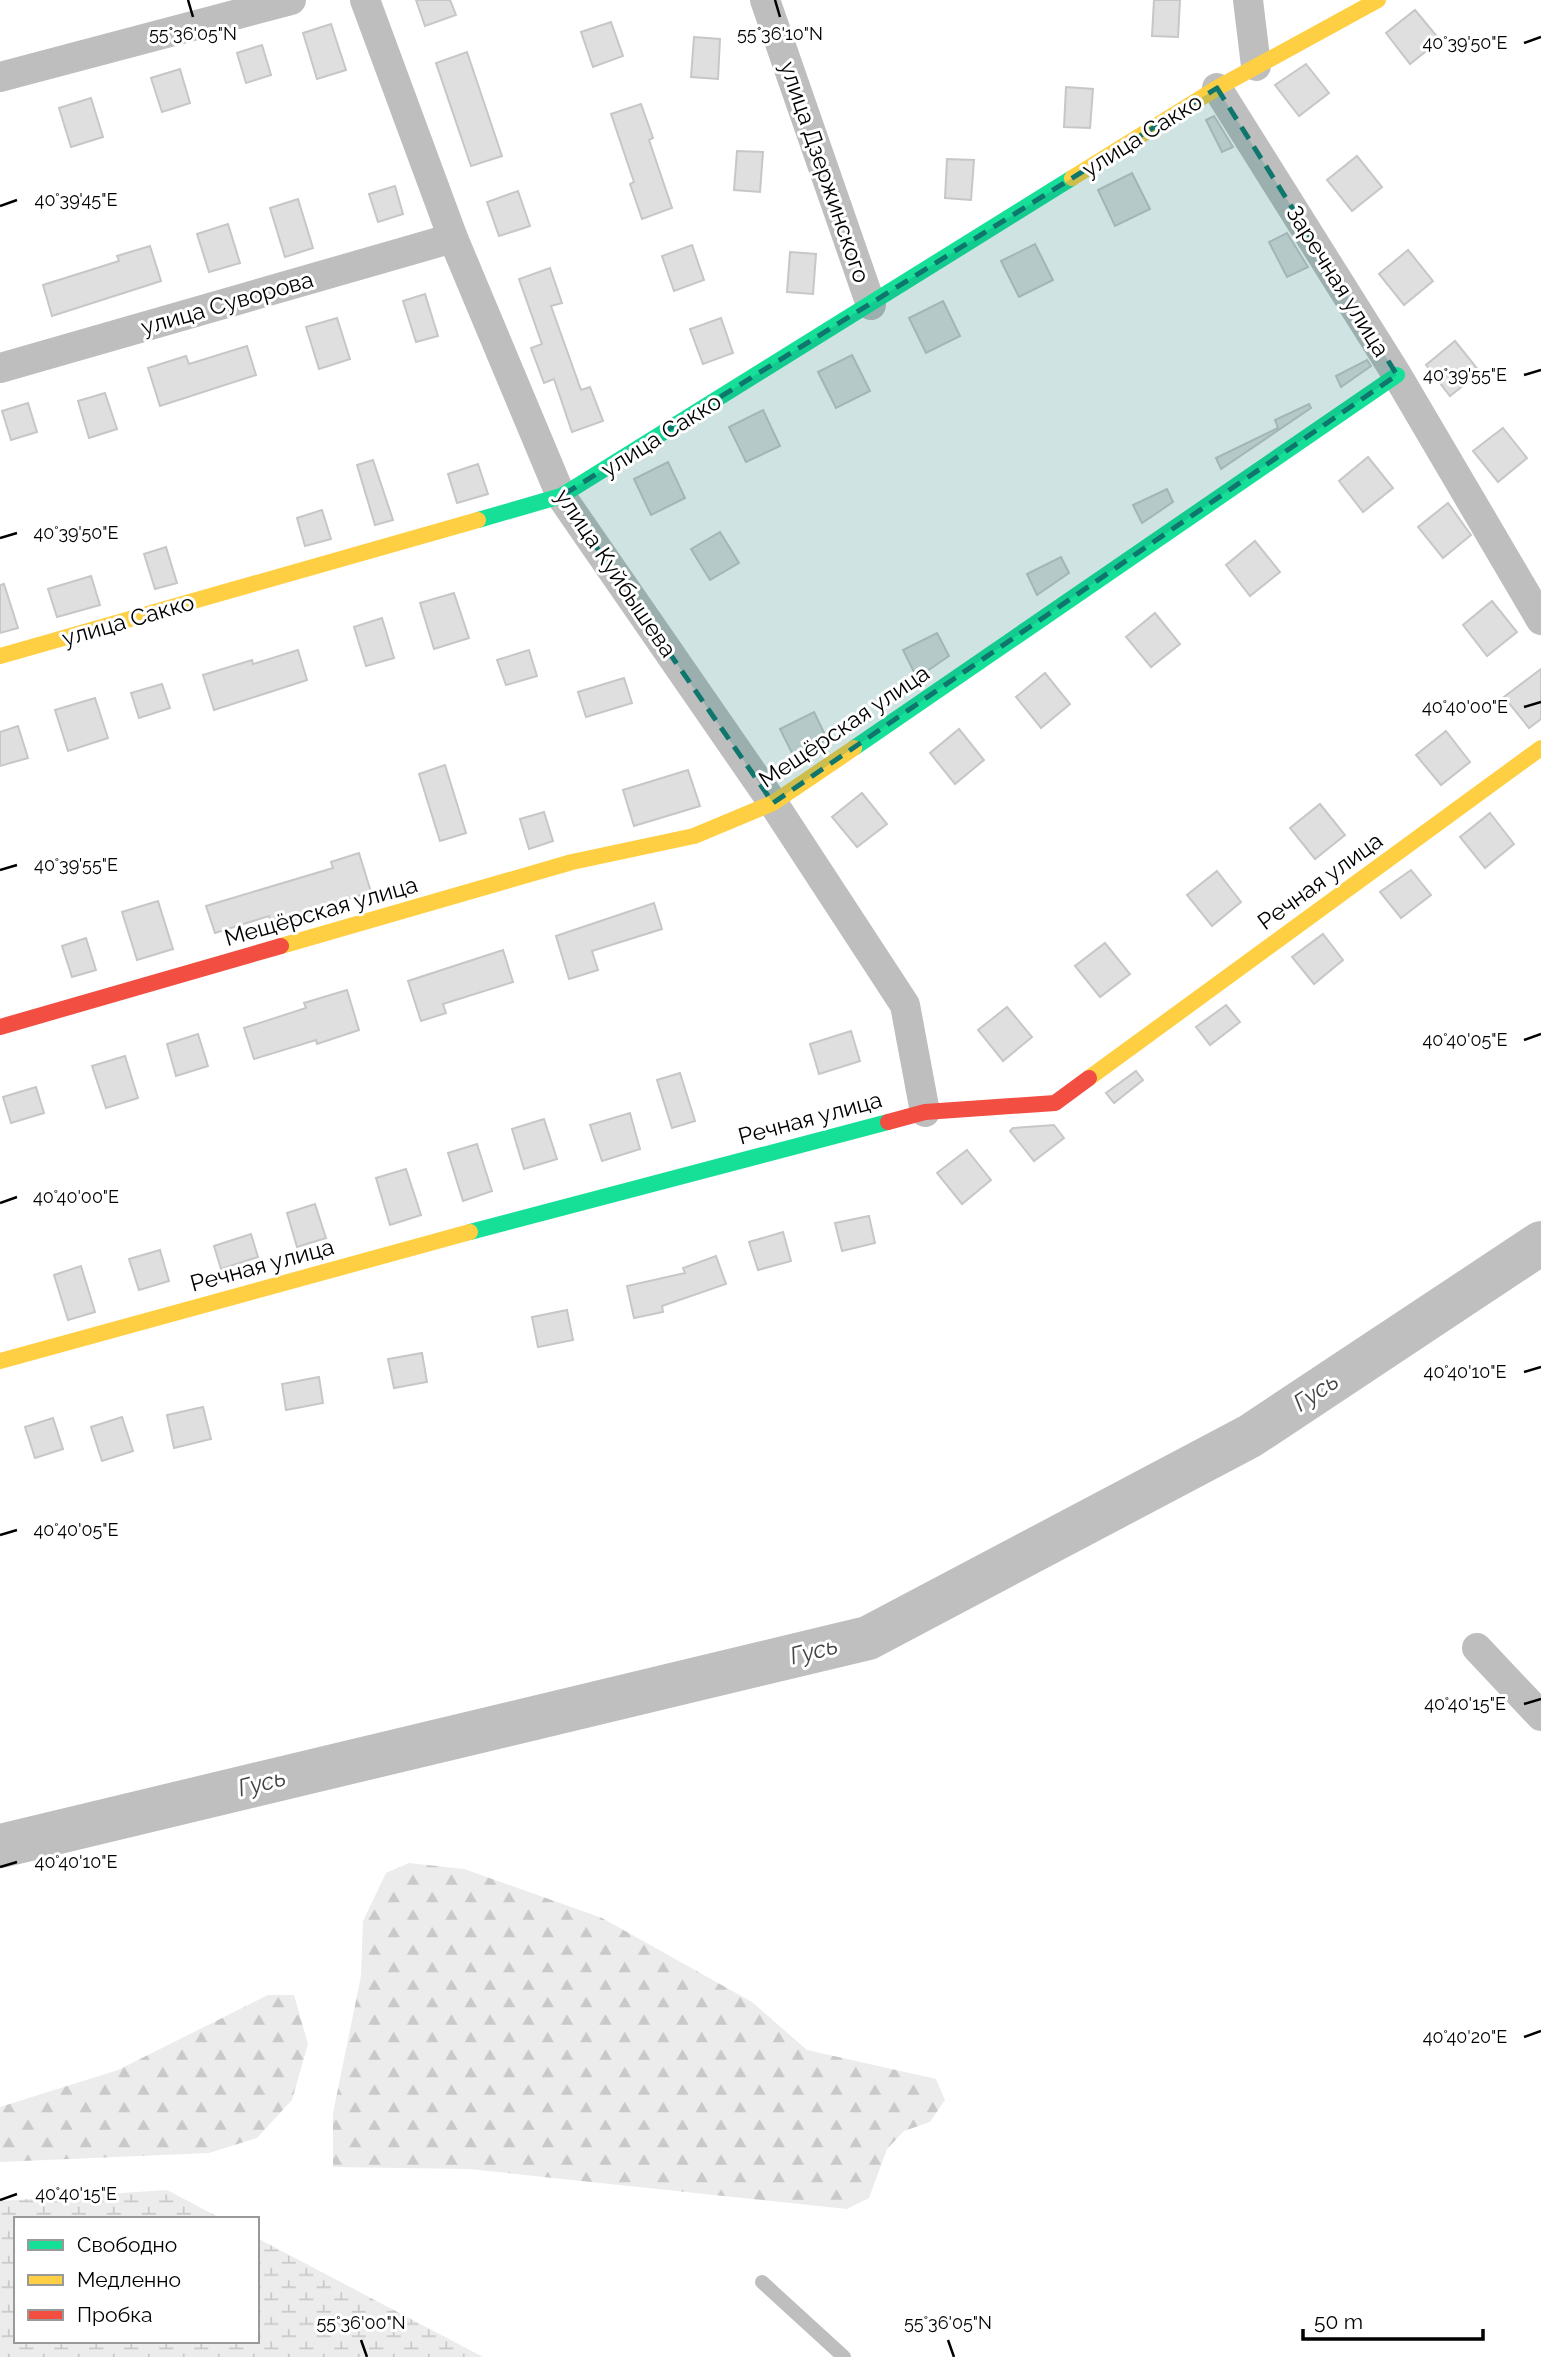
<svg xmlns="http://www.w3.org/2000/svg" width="1541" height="2357" font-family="Raleway,sans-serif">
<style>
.forest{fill:url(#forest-firs)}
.wetland{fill:url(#wetland-marsh)}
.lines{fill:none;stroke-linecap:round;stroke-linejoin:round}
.river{stroke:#bfbfbf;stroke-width:44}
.building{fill:#dfdfdf;stroke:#c7c7c7;stroke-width:2}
.lane{stroke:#bebebe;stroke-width:14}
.street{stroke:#bebebe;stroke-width:30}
.fast{stroke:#16e098;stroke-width:16}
.slow{stroke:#ffcf43;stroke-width:16}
.jam{stroke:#f24e42;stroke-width:16}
.marked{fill:#0f766e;fill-opacity:0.2;stroke:#0f766e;stroke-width:5;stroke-dasharray:14 9;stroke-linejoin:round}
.ticks{fill:none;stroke:#000;stroke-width:2.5}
.labels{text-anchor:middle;stroke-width:6;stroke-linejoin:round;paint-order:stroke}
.street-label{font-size:23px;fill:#000;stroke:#fff}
.water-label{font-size:24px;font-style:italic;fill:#444;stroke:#fff}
.ticks-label{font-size:18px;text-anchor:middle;fill:#000;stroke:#fff;stroke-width:6;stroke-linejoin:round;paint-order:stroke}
</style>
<defs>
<pattern id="forest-firs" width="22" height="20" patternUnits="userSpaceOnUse" patternTransform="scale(1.75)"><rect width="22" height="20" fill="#ececec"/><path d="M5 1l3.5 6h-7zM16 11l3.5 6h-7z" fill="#c9c9c9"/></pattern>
<pattern id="wetland-marsh" width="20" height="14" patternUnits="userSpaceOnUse" patternTransform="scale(1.75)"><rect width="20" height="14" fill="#ececec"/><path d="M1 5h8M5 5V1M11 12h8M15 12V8" fill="none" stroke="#c9c9c9"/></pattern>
</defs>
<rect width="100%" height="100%" fill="#fff"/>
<g class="forest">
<polygon points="409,1863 464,1869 602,1918 752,2002 807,2050 936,2079 945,2100 930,2122 904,2131 887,2149 869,2198 847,2209 469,2169 333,2167 333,2113 361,1976 363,1921 386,1873"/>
<polygon points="268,1995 294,1995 308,2044 292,2100 257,2138 209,2153 0,2162 0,2107 118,2070"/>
</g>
<polygon class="wetland" points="167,2190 222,2219 16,2219 16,2341 257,2341 257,2238 483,2357 0,2357 0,2201"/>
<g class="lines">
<polyline class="river" points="0,1846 868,1638 1250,1436 1541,1243"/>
</g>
<g class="building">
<polygon points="416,0 450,0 456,15 425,26"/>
<polygon points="1154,0 1180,0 1178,37 1152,36"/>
<polygon points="1415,10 1440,40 1410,64 1386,33"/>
<polygon points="611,22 623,56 593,67 581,32"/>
<polygon points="331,24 346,70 317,79 303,33"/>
<polygon points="694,37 720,39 718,79 691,77"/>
<polygon points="262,45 271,75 246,83 237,53"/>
<polygon points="467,52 502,156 471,166 436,63"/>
<polygon points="1306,64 1329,93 1299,116 1275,85"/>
<polygon points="180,69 190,103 162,112 151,78"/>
<polygon points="1066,87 1093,89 1090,128 1064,127"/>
<polygon points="91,98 103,137 71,147 59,108"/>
<polygon points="641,104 653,138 649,140 672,208 642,219 630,184 634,182 611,114"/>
<polygon points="1214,116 1233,147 1222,152 1206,120"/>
<polygon points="737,151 763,152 760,192 734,190"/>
<polygon points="1357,156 1382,187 1352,211 1327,180"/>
<polygon points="947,159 974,160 971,200 945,198"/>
<polygon points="1132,173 1150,209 1115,226 1098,190"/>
<polygon points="395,186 403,214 378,222 369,194"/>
<polygon points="518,191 530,226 499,236 487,202"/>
<polygon points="298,199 313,248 285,257 270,208"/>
<polygon points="228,224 240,263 209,272 197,234"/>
<polygon points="1287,233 1308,267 1287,277 1269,242"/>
<polygon points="1035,244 1053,280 1019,297 1001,261"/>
<polygon points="692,245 704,280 674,291 662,256"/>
<polygon points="150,246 161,281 52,316 43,285 119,261 117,256"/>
<polygon points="1408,250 1433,281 1404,305 1379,274"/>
<polygon points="790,252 816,254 813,294 787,292"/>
<polygon points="550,268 562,303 551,306 581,390 590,387 603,421 572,432 554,379 544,383 531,348 542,344 519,279"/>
<polygon points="425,294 438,336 416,342 403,301"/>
<polygon points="943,301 960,336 926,353 909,318"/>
<polygon points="337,318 350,359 319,369 306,327"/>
<polygon points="721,318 733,353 703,364 690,329"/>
<polygon points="1455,341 1480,372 1450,396 1426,365"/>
<polygon points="247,346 256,375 160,406 148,368 186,356 189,364"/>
<polygon points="852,355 870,391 836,408 818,372"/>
<polygon points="1367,360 1371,366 1341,387 1336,376"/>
<polygon points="105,393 117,429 89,438 78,401"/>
<polygon points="28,403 37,432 11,440 2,411"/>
<polygon points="1309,404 1311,408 1221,469 1216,458 1278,428 1275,420"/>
<polygon points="763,410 780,446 746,462 729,427"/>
<polygon points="1503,428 1527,458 1498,482 1473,451"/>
<polygon points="1368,457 1393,488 1363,512 1339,481"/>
<polygon points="373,460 393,520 375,525 357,465"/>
<polygon points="668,462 685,498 651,515 634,479"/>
<polygon points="478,464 488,494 457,503 448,474"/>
<polygon points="1167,489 1173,502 1142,523 1133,505"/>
<polygon points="1448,503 1471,535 1443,558 1418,527"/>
<polygon points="322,510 331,539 305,546 297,518"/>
<polygon points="720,532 739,563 710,580 691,549"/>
<polygon points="1255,541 1280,572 1250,596 1226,565"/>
<polygon points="166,547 177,583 155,589 144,554"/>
<polygon points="1061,557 1069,573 1037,595 1027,574"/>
<polygon points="91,576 100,605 57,617 48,589"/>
<polygon points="4,584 18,628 0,633 0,585"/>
<polygon points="454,593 469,638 434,649 420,603"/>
<polygon points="1492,601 1517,632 1487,656 1463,625"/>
<polygon points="1155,613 1180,644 1151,667 1126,637"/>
<polygon points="382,618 394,658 366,666 354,627"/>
<polygon points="937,633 949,656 917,678 903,650"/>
<polygon points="298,650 307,680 214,710 203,675 252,660 253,664"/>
<polygon points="529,650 537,676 506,685 497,660"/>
<polygon points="1541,669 1541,719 1529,728 1504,697"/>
<polygon points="1045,673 1070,704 1041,728 1016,697"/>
<polygon points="624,678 632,703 586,717 578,692"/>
<polygon points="162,684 170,708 139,718 131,693"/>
<polygon points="95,698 108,738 68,751 55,710"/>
<polygon points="814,712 827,739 796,761 780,729"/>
<polygon points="18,726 28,758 0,766 0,732"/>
<polygon points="959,729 984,760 955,784 930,753"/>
<polygon points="1446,731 1470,762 1441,785 1416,755"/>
<polygon points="445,765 466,833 440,841 419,774"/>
<polygon points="688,770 700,806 634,826 623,790"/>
<polygon points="862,793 887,824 857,847 832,817"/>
<polygon points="1320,804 1345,835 1315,859 1290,828"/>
<polygon points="544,812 553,841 529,849 520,819"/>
<polygon points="1490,813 1514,844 1485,868 1460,837"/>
<polygon points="359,853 371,892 311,910 313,914 272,926 269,916 215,933 206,906 333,868 331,862"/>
<polygon points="1411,870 1431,895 1401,918 1380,892"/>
<polygon points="1217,871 1241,902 1212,926 1187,895"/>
<polygon points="158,901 173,949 137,960 122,912"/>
<polygon points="654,903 662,929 592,951 598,970 569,979 556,936"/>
<polygon points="1323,934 1343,960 1314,984 1292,957"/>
<polygon points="86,938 96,970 72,977 62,946"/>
<polygon points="1105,943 1130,974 1100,997 1075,966"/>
<polygon points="503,950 513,982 443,1004 446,1013 421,1021 408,981"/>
<polygon points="347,990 359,1030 317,1044 316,1040 254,1059 244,1028 306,1008 304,1003"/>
<polygon points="1226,1005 1240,1022 1210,1045 1196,1027"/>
<polygon points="1007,1007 1032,1037 1003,1061 978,1030"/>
<polygon points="851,1031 860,1061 819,1074 810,1044"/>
<polygon points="198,1034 208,1066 176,1076 167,1044"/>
<polygon points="125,1056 138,1098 106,1108 92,1066"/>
<polygon points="1136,1071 1143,1080 1114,1103 1106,1093"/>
<polygon points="680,1073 695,1121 672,1128 657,1080"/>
<polygon points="36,1087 44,1113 11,1123 3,1097"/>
<polygon points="630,1113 640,1149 602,1161 590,1125"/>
<polygon points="544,1119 557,1159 524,1169 512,1129"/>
<polygon points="1054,1125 1064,1138 1034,1161 1010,1131 1013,1128"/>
<polygon points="477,1144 492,1191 463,1201 448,1153"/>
<polygon points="967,1150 991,1180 962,1204 937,1173"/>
<polygon points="406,1169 421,1215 390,1225 376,1178"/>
<polygon points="315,1204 326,1238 297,1247 287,1213"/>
<polygon points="869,1216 875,1243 842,1251 835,1223"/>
<polygon points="783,1232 791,1261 758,1270 749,1242"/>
<polygon points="251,1234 258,1257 221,1269 214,1246"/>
<polygon points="160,1250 169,1281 139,1290 129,1259"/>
<polygon points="716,1256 726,1284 662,1306 663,1312 634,1318 627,1286 685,1273 683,1268"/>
<polygon points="81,1266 95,1312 68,1320 54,1275"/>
<polygon points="567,1310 573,1340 538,1347 532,1317"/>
<polygon points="422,1353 427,1382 394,1388 388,1359"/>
<polygon points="319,1377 323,1403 286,1410 282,1384"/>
<polygon points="203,1407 211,1439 174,1448 167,1415"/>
<polygon points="122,1417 133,1451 102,1461 91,1427"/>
<polygon points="53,1418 63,1449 35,1458 25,1427"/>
</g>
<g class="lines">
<polyline class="lane" points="762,2282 844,2357"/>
<g class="street">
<polyline points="365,0 453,238 561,496 773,803 905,1005 925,1112"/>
<polyline points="765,0 871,305"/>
<polyline points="1248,0 1256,66"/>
<polyline points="0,77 291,0"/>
<polyline points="1217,88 1397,375 1541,620"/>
<polyline points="0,368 453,238"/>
<polyline points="1477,1648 1541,1716"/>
</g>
<g class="fast">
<polyline points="478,520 561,496 1072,178"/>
<polyline points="854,748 1397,375"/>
<polyline points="470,1232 888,1122"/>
</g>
<g class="slow">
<polyline points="1072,178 1217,88 1378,0"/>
<polyline points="0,656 478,520"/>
<polyline points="281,946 572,862 694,836 773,803 854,748"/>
<polyline points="1089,1078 1541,748"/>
<polyline points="0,1361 470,1232"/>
</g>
<g class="jam">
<polyline points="0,1027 281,946"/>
<polyline points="888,1122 925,1112 1055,1103 1089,1078"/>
</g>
</g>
<path class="marked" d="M1217 88 1397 375 773 803 561 496Z"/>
<path class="ticks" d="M188 0 193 17M775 0 780 17M1524 43 1541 37M0 206 17 200M1524 375 1541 370M0 538 17 533M1524 707 1541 702M0 870 17 865M1524 1040 1541 1034M0 1203 17 1197M1524 1372 1541 1367M0 1535 17 1530M1524 1704 1541 1699M0 1867 17 1862M1524 2037 1541 2031M0 2200 17 2194M361 2340 367 2357M948 2340 954 2357"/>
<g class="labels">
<g class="street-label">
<text transform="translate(1142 135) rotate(-32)" y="8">улица Сакко</text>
<text transform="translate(825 172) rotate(71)" y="8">улица Дзержинского</text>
<text transform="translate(1338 281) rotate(58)" y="8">Заречная улица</text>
<text transform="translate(227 303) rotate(-16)" y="8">улица Суворова</text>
<text transform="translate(661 435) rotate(-32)" y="8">улица Сакко</text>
<text transform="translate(616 573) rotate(56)" y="8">улица Куйбышева</text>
<text transform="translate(128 620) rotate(-16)" y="8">улица Сакко</text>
<text transform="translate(844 726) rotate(-34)" y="8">Мещёрская улица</text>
<text transform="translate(1320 881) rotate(-36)" y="8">Речная улица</text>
<text transform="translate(321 911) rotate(-16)" y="8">Мещёрская улица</text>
<text transform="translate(810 1118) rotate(-15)" y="8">Речная улица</text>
<text transform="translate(262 1265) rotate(-15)" y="8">Речная улица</text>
</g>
<g class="water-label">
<text transform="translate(1316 1392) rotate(-34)" y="8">Гусь</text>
<text transform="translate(814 1651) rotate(-14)" y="8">Гусь</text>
<text transform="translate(262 1783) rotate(-14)" y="8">Гусь</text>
</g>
</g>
<g class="ticks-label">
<text x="193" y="40">55°36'05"N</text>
<text x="780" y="40">55°36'10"N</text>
<text x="1465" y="49">40°39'50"E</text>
<text x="76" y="206">40°39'45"E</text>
<text x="1465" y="381">40°39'55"E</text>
<text x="76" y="539">40°39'50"E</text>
<text x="1465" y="713">40°40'00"E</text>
<text x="76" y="871">40°39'55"E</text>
<text x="1465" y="1046">40°40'05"E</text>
<text x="76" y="1203">40°40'00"E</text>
<text x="1465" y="1378">40°40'10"E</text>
<text x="76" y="1536">40°40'05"E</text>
<text x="1465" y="1710">40°40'15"E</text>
<text x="76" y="1868">40°40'10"E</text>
<text x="1465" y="2043">40°40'20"E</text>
<text x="76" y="2200">40°40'15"E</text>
<text x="361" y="2329">55°36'00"N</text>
<text x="948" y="2329">55°36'05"N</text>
</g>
<rect x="14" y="2217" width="245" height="126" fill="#ffffff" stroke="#999999" stroke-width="2"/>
<rect x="28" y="2240" width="35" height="10" fill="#16e098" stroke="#999999" stroke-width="2"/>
<text x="77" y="2252" font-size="21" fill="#000000">Свободно</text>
<rect x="28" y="2275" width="35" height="10" fill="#ffcf43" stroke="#999999" stroke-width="2"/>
<text x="77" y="2287" font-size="21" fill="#000000">Медленно</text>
<rect x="28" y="2310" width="35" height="10" fill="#f24e42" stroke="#999999" stroke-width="2"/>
<text x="77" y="2322" font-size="21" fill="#000000">Пробка</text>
<path d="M1303 2329v10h180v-10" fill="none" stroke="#000000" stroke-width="3.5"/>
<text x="1314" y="2329" font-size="21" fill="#000000" stroke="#ffffff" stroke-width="5" paint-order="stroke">50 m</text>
</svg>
